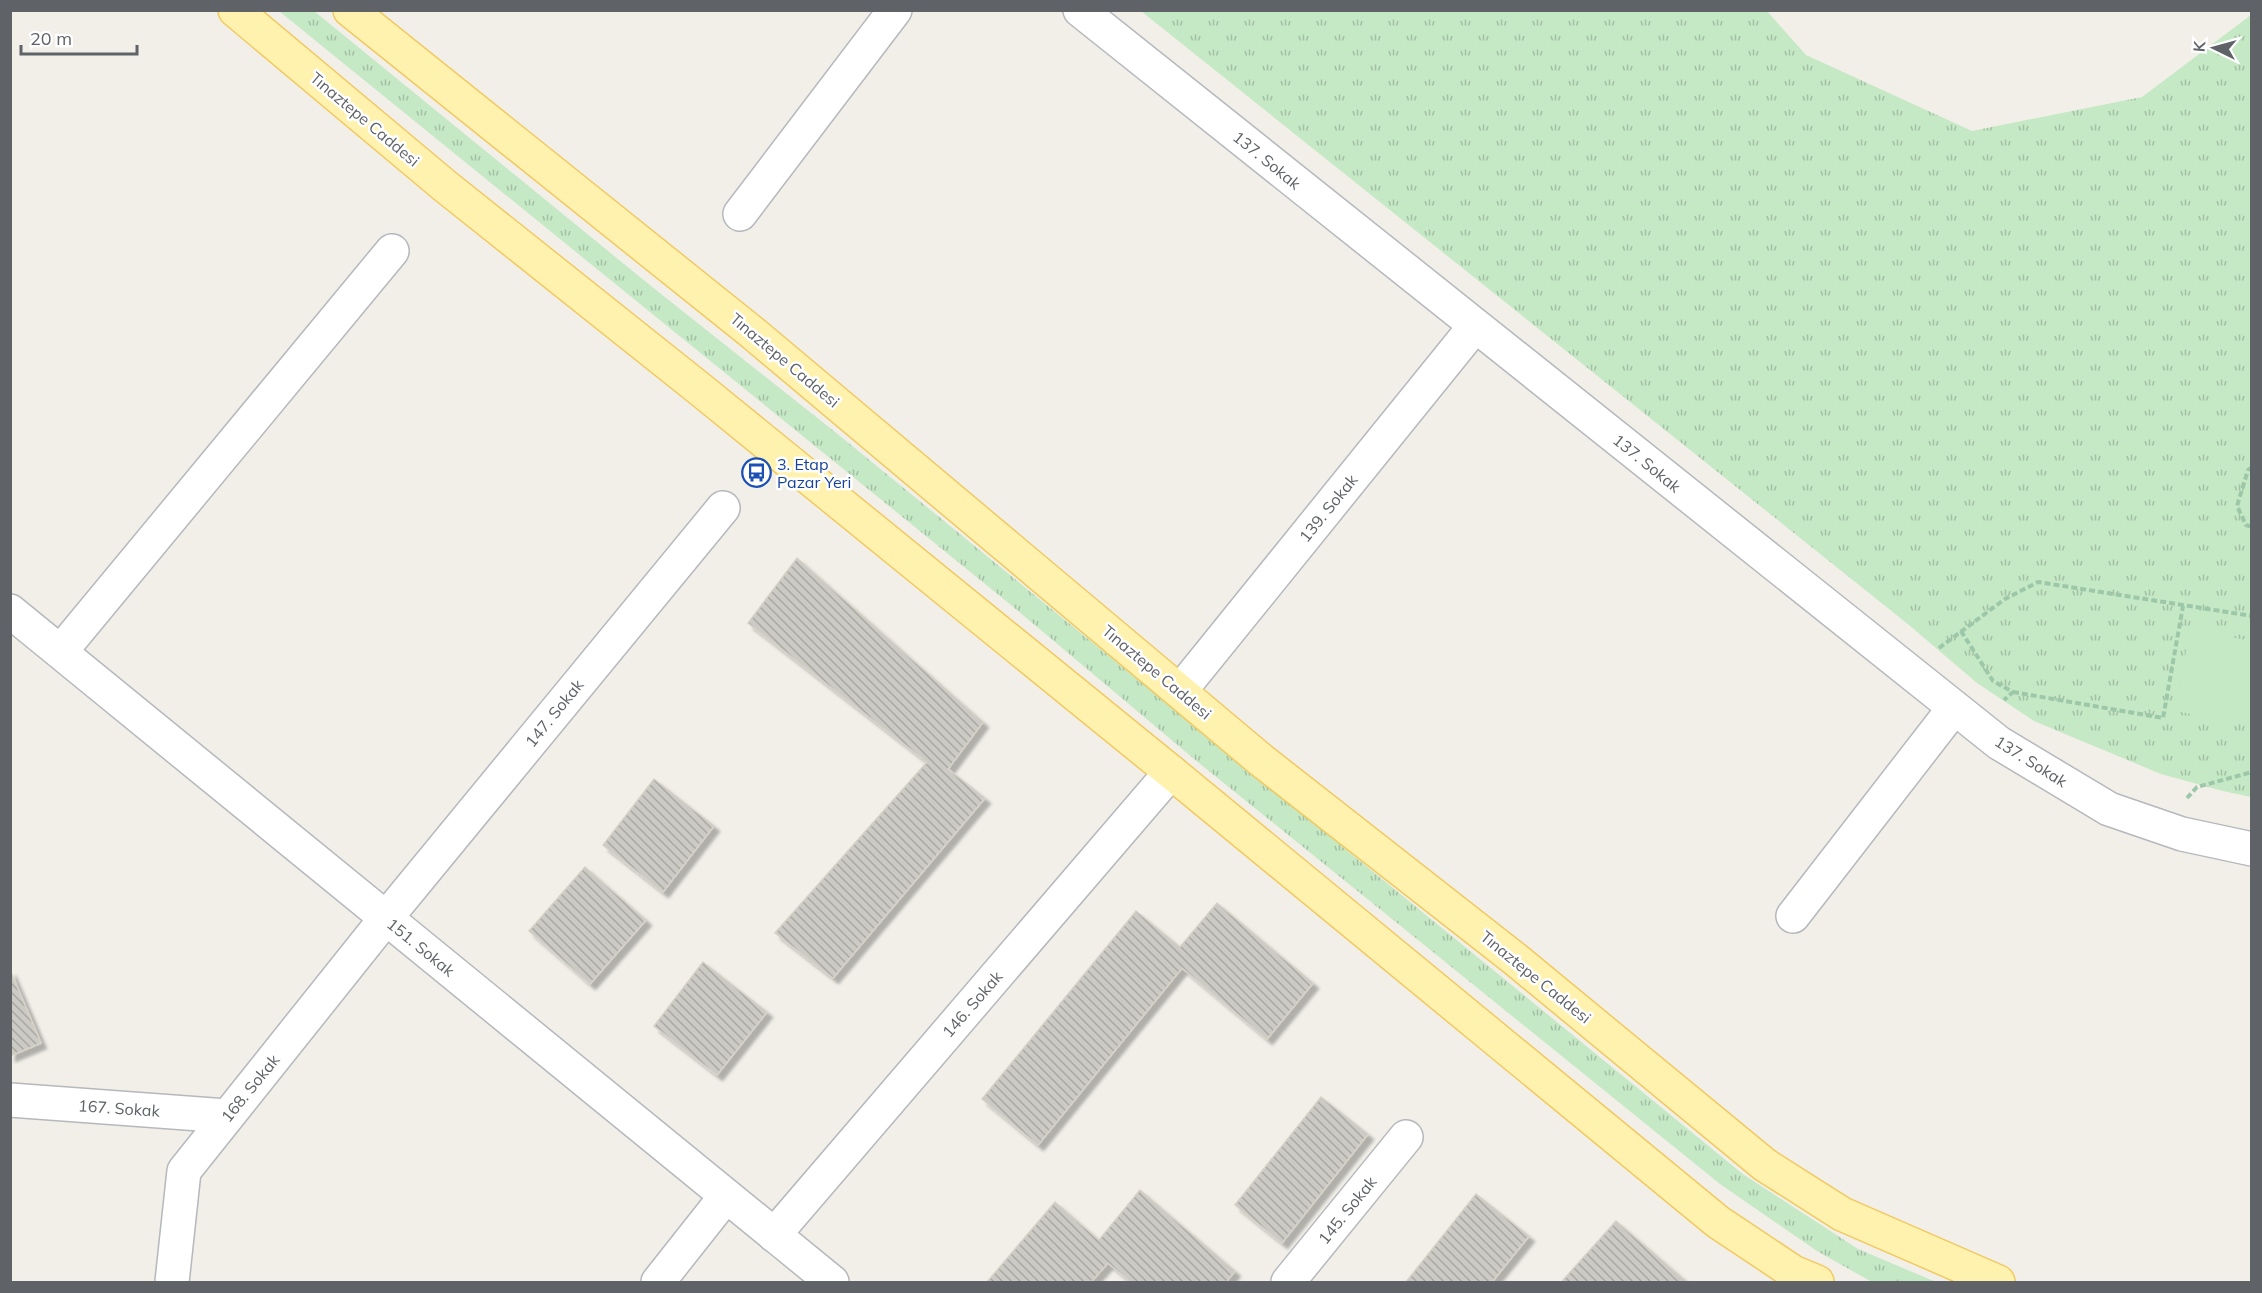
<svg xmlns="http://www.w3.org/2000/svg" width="2262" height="1293" font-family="Mulish,sans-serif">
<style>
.grass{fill:url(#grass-tufts)}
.pitch{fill:#c5e8c5}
.building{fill:url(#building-back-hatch);stroke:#d6d1c6;stroke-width:1.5;filter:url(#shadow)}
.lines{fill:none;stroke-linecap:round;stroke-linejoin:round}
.minor-casing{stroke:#b5b8bc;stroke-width:36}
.major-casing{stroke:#f2c960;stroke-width:36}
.path{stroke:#9cc7a9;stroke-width:4;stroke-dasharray:6 3;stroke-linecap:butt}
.minor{stroke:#fff;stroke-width:33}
.major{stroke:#fff2af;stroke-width:33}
.labels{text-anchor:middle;stroke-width:5;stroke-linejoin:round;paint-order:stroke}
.street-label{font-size:16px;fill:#5f6368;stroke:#fff}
.transit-label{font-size:16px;fill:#164399;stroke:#fff;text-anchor:start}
</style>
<defs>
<pattern id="grass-tufts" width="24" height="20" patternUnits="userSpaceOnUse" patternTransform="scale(1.5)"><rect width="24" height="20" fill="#c5e8c5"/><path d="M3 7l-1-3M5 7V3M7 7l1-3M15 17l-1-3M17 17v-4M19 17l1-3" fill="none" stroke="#a3c0a4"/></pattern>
<pattern id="building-back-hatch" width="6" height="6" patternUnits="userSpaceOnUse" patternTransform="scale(1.5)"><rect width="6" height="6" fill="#cccac5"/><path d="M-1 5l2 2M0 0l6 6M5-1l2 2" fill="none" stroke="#a9a8a4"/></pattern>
<filter id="shadow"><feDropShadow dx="5.5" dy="5.5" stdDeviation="1.5" flood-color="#0004"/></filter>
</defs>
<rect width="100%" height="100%" fill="#f1efe8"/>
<g class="grass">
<polygon points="279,11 314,11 651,286 840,436 1744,1175 1858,1249 1936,1282 1872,1282 1817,1251 1720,1184 1199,763 1011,605"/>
<polygon points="1141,11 1767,11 1806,55 1972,131 2142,97 2251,15 2251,797 2223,791 2161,774 2034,721 1977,683 1909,625"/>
</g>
<polygon class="pitch" points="2190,629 2251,641 2251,725 2175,711"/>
<g class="building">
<polygon points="797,558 983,722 948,769 985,798 833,978 775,933 927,762 748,623"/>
<polygon points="654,779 714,826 663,892 603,845"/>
<polygon points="585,867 646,920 590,984 529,931"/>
<polygon points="1217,903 1313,983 1267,1039 1182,968 1038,1145 982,1099 1136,911 1180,947"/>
<polygon points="703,962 767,1012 717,1075 654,1026"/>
<polygon points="10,970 41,1043 10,1056"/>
<polygon points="1321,1097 1368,1134 1282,1243 1235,1205"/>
<polygon points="1140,1190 1235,1271 1226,1282 1131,1282 1108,1263 1091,1282 987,1282 1055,1202 1099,1240"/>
<polygon points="1476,1194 1529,1236 1492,1282 1406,1282"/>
<polygon points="1616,1221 1687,1282 1566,1282 1563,1280"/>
</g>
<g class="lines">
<defs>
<g id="minor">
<polyline points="1080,10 1999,743 2109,809 2182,834 2252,849"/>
<polyline points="740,214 895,10"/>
<polyline points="10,611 832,1282"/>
<polyline points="61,651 392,251"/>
<polyline points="1180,691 1475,326"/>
<polyline points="1793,916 1954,708"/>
<polyline points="10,1100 227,1116"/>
<polyline points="774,1235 1171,772"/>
<polyline points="172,1282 184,1171 386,918 723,508"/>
<polyline points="658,1282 726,1196"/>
<polyline points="1288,1282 1406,1137"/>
</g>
<g id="major">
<polyline points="235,10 445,186 701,390 1171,772 1718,1222 1793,1272 1817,1282"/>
<polyline points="350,10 754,334 1261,760 1515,959 1765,1165 1842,1214 1998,1282"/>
</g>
</defs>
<use href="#minor" class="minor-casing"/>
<use href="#major" class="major-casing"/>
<g class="path">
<polyline points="2252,467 2248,470 2237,506 2246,525 2252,527"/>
<polyline points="1961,631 1993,681 2013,692 2004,700"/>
<polyline points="1939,648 2005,599 2038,582 2252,616"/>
<polyline points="2013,692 2163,718 2183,606"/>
<polyline points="2187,798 2197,787 2252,772"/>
</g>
<use href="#minor" class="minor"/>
<use href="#major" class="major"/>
</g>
<defs>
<symbol id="bus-ring" viewBox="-11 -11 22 22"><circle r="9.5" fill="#fff" stroke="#1a4fb4" stroke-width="1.5"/><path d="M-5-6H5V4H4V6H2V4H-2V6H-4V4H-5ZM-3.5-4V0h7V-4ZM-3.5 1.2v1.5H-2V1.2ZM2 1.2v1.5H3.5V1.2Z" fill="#1a4fb4"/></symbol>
</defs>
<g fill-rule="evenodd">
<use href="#bus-ring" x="740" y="456" width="33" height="33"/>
</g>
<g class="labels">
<g class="street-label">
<text transform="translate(365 119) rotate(40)" y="6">Tınaztepe Caddesi</text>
<text transform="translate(1267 160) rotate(39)" y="6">137. Sokak</text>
<text transform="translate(785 360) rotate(40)" y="6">Tınaztepe Caddesi</text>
<text transform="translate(1647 463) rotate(39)" y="6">137. Sokak</text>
<text transform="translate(1328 508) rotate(-51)" y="6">139. Sokak</text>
<text transform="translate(1157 672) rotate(40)" y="6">Tınaztepe Caddesi</text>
<text transform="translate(554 713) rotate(-51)" y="6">147. Sokak</text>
<text transform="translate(2031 761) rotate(32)" y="6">137. Sokak</text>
<text transform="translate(421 947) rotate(39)" y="6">151. Sokak</text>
<text transform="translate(1536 977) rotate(39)" y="6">Tınaztepe Caddesi</text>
<text transform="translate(972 1004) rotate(-49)" y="6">146. Sokak</text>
<text transform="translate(250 1088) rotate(-51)" y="6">168. Sokak</text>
<text transform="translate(119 1108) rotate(4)" y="6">167. Sokak</text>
<text transform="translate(1347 1210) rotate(-51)" y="6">145. Sokak</text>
</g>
<g class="transit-label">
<text x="777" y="470">3. Etap<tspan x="777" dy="18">Pazar Yeri</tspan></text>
</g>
</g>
<rect width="2262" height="1293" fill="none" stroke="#5f6368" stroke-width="24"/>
<g transform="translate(2214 48) rotate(275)" stroke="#ffffff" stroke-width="4.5" paint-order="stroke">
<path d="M0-4.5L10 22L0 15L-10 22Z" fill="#5f6368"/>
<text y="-9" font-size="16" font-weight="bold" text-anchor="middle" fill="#5f6368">K</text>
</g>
<path d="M21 45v9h116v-9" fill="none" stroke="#5f6368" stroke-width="3"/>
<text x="30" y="45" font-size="18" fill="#5f6368" stroke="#ffffff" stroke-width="4.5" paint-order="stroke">20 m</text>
</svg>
